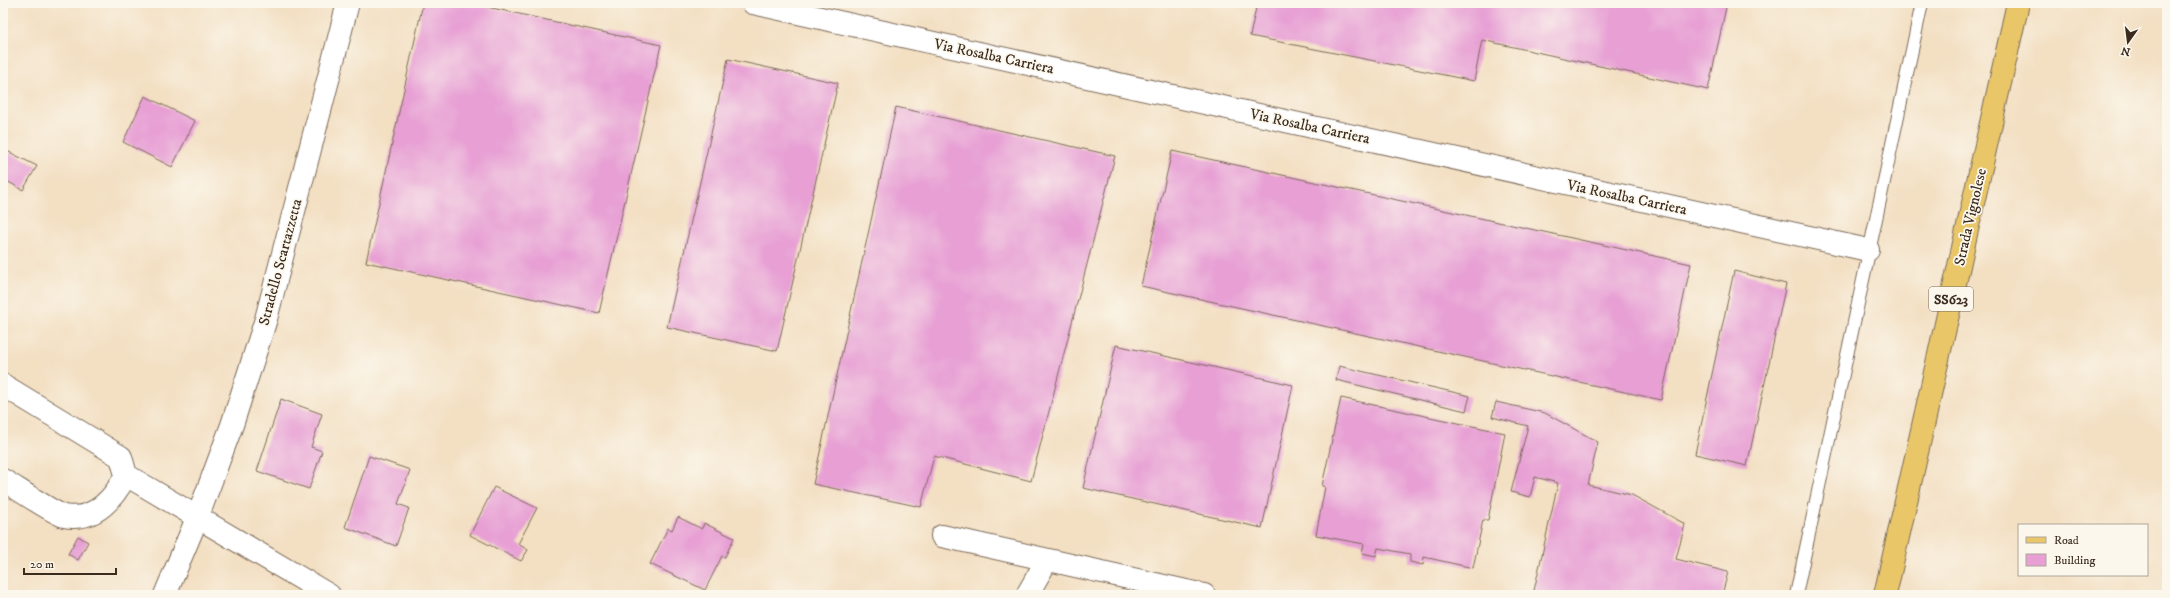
<svg xmlns="http://www.w3.org/2000/svg" width="2170" height="598" font-family="'IM FELL DW Pica',serif">
<style>
.building{fill:#e79fd4}
.lines{fill:none;stroke-linecap:round;stroke-linejoin:round}
.service-casing{stroke:#7b6957;stroke-width:14}
.minor-casing{stroke:#7b6957;stroke-width:24}
.primary-casing{stroke:#7b6957;stroke-width:24}
.service{stroke:#fff;stroke-width:12}
.minor{stroke:#fff;stroke-width:22}
.primary{stroke:#e9c769;stroke-width:22}
.labels{text-anchor:middle;stroke-width:3.5;stroke-linejoin:round;paint-order:stroke}
.shield{fill:#fbf7ec;stroke:#75685c;stroke-width:1}
.shield-label{font-size:14px;font-weight:bold;fill:#3b2a1e}
.street-label{font-size:15px;fill:#3b2a1e;stroke:#fbf7ec}
</style>
<rect width="100%" height="100%" fill="#fbf7ec"/>
<filter id="ink" filterUnits="userSpaceOnUse"><feTurbulence type="fractalNoise" baseFrequency=".025" numOctaves="2"/><feDisplacementMap in="SourceGraphic" scale="8" xChannelSelector="R" yChannelSelector="G"/><feConvolveMatrix kernelMatrix="1 2 1 2 8 2 1 2 1" color-interpolation-filters="sRGB"/></filter>
<filter id="wash" filterUnits="userSpaceOnUse"><feTurbulence type="fractalNoise" baseFrequency=".012" numOctaves="4" result="noise"/><feDisplacementMap in="SourceGraphic" scale="16" xChannelSelector="R" yChannelSelector="G"/><feGaussianBlur stdDeviation="0.9" result="paint"/><feColorMatrix in="noise" values="0 0 0 0 0 0 0 0 0 0 0 0 0 0 0 0 0 1.4 0 .05"/><feComposite in="paint" operator="in"/></filter>
<g filter="url(#wash)">
<rect width="100%" height="100%" fill="#f3dfc2"/>
<g id="blocks">
<g class="building">
<polygon points="423,3 469,3 661,45 599,313 366,262"/>
<polygon points="1257,3 1727,3 1708,90 1482,40 1474,81 1250,36"/>
<polygon points="728,59 838,83 777,351 667,327"/>
<polygon points="145,96 195,121 172,167 123,142"/>
<polygon points="896,107 1115,156 1031,481 934,456 921,507 813,484"/>
<polygon points="3,149 37,166 23,190 3,179"/>
<polygon points="1172,151 1691,264 1661,400 1141,286"/>
<polygon points="1734,271 1786,284 1747,466 1695,454"/>
<polygon points="1116,345 1293,385 1262,528 1083,488"/>
<polygon points="1339,366 1470,396 1466,411 1336,380"/>
<polygon points="1341,398 1505,433 1488,520 1483,520 1473,568 1424,557 1423,565 1410,562 1410,554 1378,548 1376,556 1362,553 1364,544 1316,535 1325,487 1322,486"/>
<polygon points="281,399 322,414 311,447 322,451 309,489 257,471"/>
<polygon points="1496,402 1545,413 1598,442 1588,485 1632,495 1685,524 1676,559 1728,572 1722,595 1533,595 1558,483 1535,477 1530,497 1511,492 1528,426 1492,417"/>
<polygon points="369,456 410,470 398,504 409,508 396,546 345,527"/>
<polygon points="494,487 537,508 518,544 528,550 521,561 470,535"/>
<polygon points="678,517 702,529 704,523 734,538 725,557 722,556 705,590 650,564 668,528 672,530"/>
<polygon points="78,536 88,542 78,560 68,554"/>
</g>
</g>
</g>
<g filter="url(#ink)">
<use href="#blocks" fill-opacity="0" stroke="#7b6957" stroke-width="1"/>
<g class="lines">
<defs>
<polyline id="service" points="1796,595 1922,3"/>
<g id="minor">
<polyline points="753,3 1868,250"/>
<polyline points="3,385 121,457 126,475 329,595"/>
<path d="M3 480C15 487 53 513 64 516 95 522 114 498 126 475"/>
<polyline points="942,536 1204,595"/>
<polyline points="165,595 198,516 232,425 266,319 348,3"/>
<polyline points="1027,595 1047,560"/>
</g>
<polyline id="primary" points="1885,595 2018,3"/>
</defs>
<use href="#service" class="service-casing"/>
<use href="#minor" class="minor-casing"/>
<use href="#primary" class="primary-casing"/>
<use href="#service" class="service"/>
<use href="#minor" class="minor"/>
<use href="#primary" class="primary"/>
</g>
</g>
<g class="labels">
<rect class="shield" x="1929" y="287" width="44" height="24" rx="3"/>
<g class="shield-label">
<text x="1951" y="304">SS623</text>
</g>
<g class="street-label">
<text transform="translate(994 56) rotate(12)" y="5">Via Rosalba Carriera</text>
<text transform="translate(1310 126) rotate(12)" y="5">Via Rosalba Carriera</text>
<text transform="translate(1627 197) rotate(12)" y="5">Via Rosalba Carriera</text>
<text transform="translate(1970 217) rotate(-77)" y="5">Strada Vignolese</text>
<text transform="translate(280 262) rotate(-75)" y="5">Stradello Scartazzetta</text>
</g>
</g>
<rect width="2170" height="598" fill="none" stroke="#fbf7ec" stroke-width="16"/>
<rect x="2018" y="524" width="130" height="52" fill="#fbf7ec" stroke="#aea59a"/>
<rect x="2026" y="537" width="20" height="6" fill="#e9c769" stroke="#aea59a"/>
<text x="2054" y="544" font-size="12" fill="#3b2a1e">Road</text>
<rect x="2026" y="554" width="20" height="12" fill="#e79fd4" stroke="#aea59a"/>
<text x="2054" y="564" font-size="12" fill="#3b2a1e">Building</text>
<g transform="translate(2128 42) rotate(194)" stroke="#fbf7ec" stroke-width="3" paint-order="stroke">
<path d="M0-3L7 15L0 10L-7 15Z" fill="#3b2a1e"/>
<text y="-6" font-size="11" font-weight="bold" text-anchor="middle" fill="#3b2a1e">N</text>
</g>
<path d="M24 568v6h92v-6" fill="none" stroke="#3b2a1e" stroke-width="2"/>
<text x="30" y="568" font-size="12" fill="#3b2a1e" stroke="#fbf7ec" stroke-width="3" paint-order="stroke">20 m</text>
</svg>
